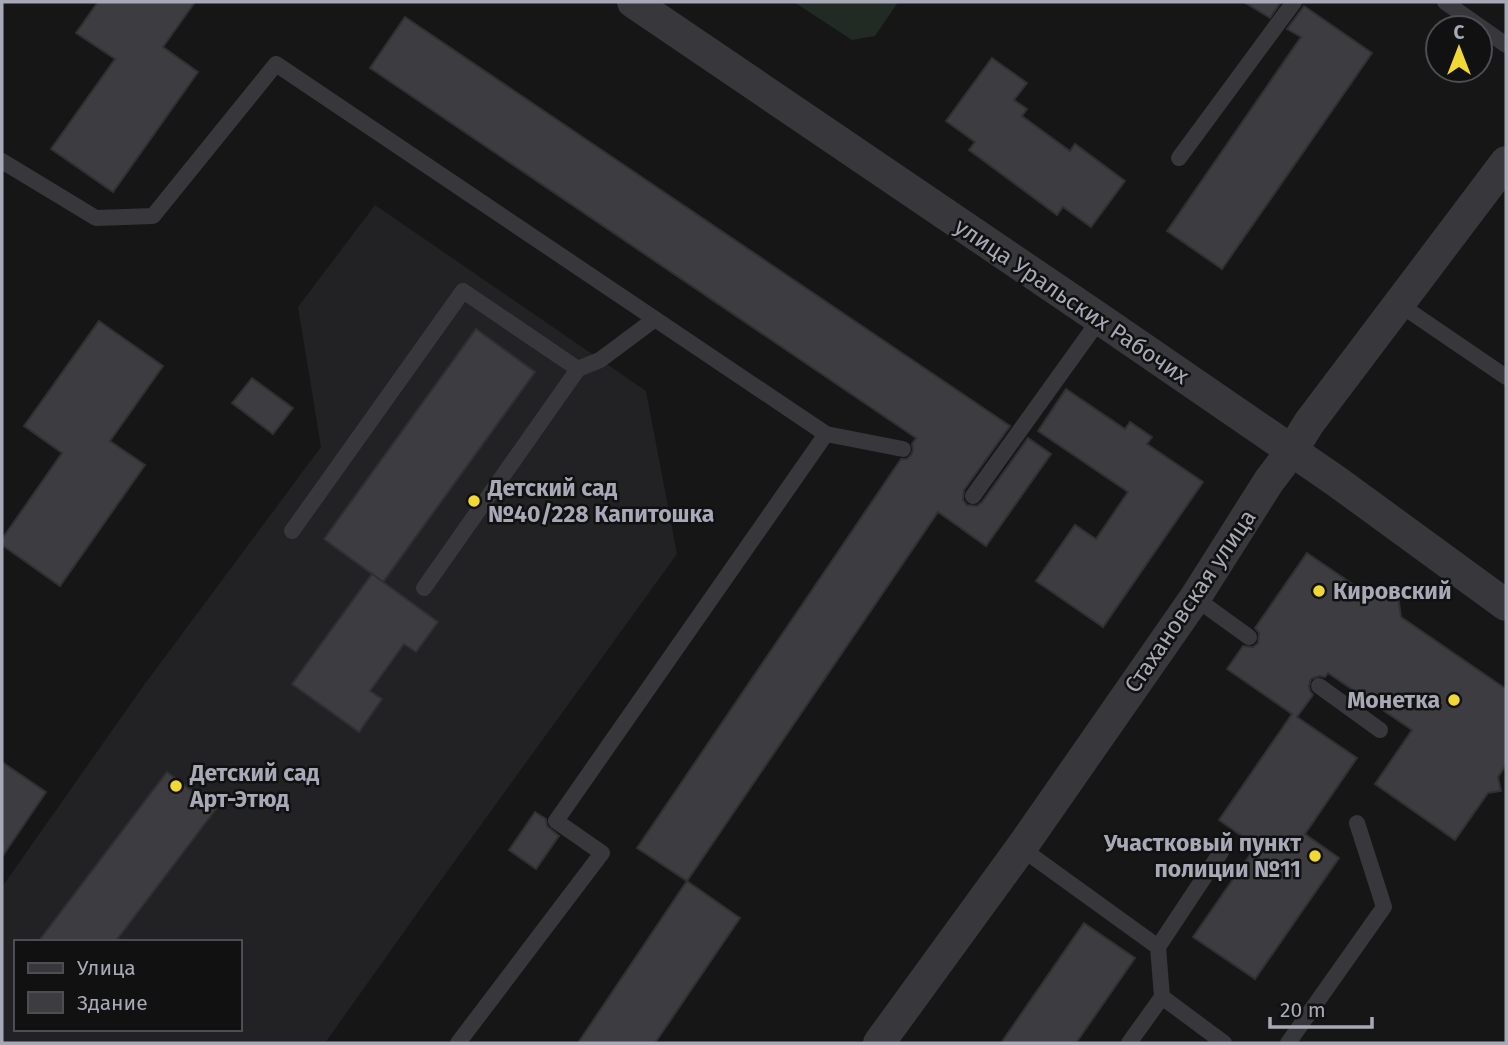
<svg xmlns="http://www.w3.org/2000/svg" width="1508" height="1045" font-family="'Fira Sans',sans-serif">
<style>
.built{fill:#222224;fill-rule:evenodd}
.green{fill:#222a24}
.building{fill:#3d3d41;stroke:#303033;stroke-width:2}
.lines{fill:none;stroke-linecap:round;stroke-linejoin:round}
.service{stroke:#37373c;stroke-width:16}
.minor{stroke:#37373c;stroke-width:32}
.poi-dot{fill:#f1d834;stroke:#111112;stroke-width:2.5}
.labels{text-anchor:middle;stroke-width:5;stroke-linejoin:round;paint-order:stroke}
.street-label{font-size:23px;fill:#a8a9b7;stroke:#111112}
.poi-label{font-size:23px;font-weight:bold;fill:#a8a9b7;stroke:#111112;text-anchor:start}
</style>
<rect width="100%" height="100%" fill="#161617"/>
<path class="built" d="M375 205 646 391 677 554 428 898 325 1043H2V887L144 685 321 447 298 307ZM16 942H240V1029H16Z"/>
<polygon class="green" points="794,2 898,2 875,36 852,40"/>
<g class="building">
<polygon points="98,2 195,2 163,47 198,72 113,192 51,149 115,59 76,33"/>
<polygon points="1244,2 1281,2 1270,18"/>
<polygon points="1304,6 1372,53 1222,269 1167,231 1301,37 1287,29"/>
<polygon points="405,17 1010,426 964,490 963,500 967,505 977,506 982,502 1028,438 1051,454 986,546 938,512 687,881 637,848 901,459 907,459 911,455 913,450 912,444 916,438 370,68"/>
<polygon points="992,58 1027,83 1014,100 1027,109 1022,116 1070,151 1075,144 1125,181 1091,227 1063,207 1057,215 969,150 975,142 946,121"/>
<polygon points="99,321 163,366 110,441 145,465 60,586 2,545 2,539 62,453 24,426"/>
<polygon points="476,329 535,372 383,582 324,539"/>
<polygon points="252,378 293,408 273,434 232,403"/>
<polygon points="1066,389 1125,429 1130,422 1152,437 1147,444 1203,482 1103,627 1036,581 1075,525 1096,539 1128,492 1038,431"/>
<polygon points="1307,553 1370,596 1397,589 1401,617 1506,689 1506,765 1498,777 1501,791 1488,793 1455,840 1375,784 1412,730 1328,673 1325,677 1319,676 1311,679 1309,686 1310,691 1313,695 1297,717 1357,758 1305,834 1339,858 1255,979 1193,937 1256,846 1219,820 1292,714 1227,669 1243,646 1253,647 1258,643 1259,633 1255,628"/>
<polygon points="372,574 438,622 416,652 404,644 370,691 382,699 359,732 292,684"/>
<polygon points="2,762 46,792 2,857"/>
<polygon points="167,772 216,809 115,942 38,942"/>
<polygon points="535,812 546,819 547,826 559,836 536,869 509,850"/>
<polygon points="687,881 740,918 655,1043 578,1043"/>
<polygon points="1084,923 1135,958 1076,1043 1001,1043"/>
</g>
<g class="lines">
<g class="service">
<polyline points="1445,2 1506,45"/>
<polyline points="1179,158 1294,2"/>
<polyline points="2,161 96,218 153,216 276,64 826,434 556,821 602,853 458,1043"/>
<polyline points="1399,304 1506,377"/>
<polyline points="826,434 903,449"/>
<polyline points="973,496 1100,319"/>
<polyline points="292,531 463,291 578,369"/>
<polyline points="424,588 578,369 600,360 655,319"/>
<polyline points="1195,598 1249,637"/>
<polyline points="1319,686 1380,730"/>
<polyline points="1021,848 1158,947 1162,997 1129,1043"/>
<polyline points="1158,947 1221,852"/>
<polyline points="1162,997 1224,1043"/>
<polyline points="1288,1043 1384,907 1357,823"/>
</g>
<g class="minor">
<polyline points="633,2 1100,319 1336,481 1506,605"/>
<polyline points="879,1043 1021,848 1195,598 1269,481 1291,452 1309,423 1506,162"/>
</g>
</g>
<g class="poi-dot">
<circle cx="474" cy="501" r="7"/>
<circle cx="1319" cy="591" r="7"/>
<circle cx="1454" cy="700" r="7"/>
<circle cx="176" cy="786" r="7"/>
<circle cx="1315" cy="856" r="7"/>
</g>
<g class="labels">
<g class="street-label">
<text transform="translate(1072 301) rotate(34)" y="8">улица Уральских Рабочих</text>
<text transform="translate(1190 601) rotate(-56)" y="8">Стахановская улица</text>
</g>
<g class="poi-label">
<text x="488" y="496">Детский сад<tspan x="488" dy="26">№40/228 Капитошка</tspan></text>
<text x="1333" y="599">Кировский</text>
<text x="1440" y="708" text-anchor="end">Монетка</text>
<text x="190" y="781">Детский сад<tspan x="190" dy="26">Арт-Этюд</tspan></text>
<text x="1301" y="851" text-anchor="end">Участковый пункт<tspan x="1301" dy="26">полиции №11</tspan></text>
</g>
</g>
<rect width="1508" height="1045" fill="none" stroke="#a8a9b7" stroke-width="7"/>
<rect x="14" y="940" width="228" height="91" fill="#111112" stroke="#4d4e54" stroke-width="2"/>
<rect x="28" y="963" width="35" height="10" fill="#37373c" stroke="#4d4e54" stroke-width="2"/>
<text x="77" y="975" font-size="21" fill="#a8a9b7">Улица</text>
<rect x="28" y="992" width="35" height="21" fill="#3d3d41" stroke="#4d4e54" stroke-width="2"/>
<text x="77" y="1010" font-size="21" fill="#a8a9b7">Здание</text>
<g transform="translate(1459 49)"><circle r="33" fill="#111112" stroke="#4d4e54" stroke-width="2"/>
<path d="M0-5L12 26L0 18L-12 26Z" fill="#f1d834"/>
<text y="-10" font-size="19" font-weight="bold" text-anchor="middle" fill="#a8a9b7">С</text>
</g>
<path d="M1270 1017v10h102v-10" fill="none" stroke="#a8a9b7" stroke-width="3.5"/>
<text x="1280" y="1017" font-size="21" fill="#a8a9b7" stroke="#111112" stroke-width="5" paint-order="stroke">20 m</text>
</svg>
